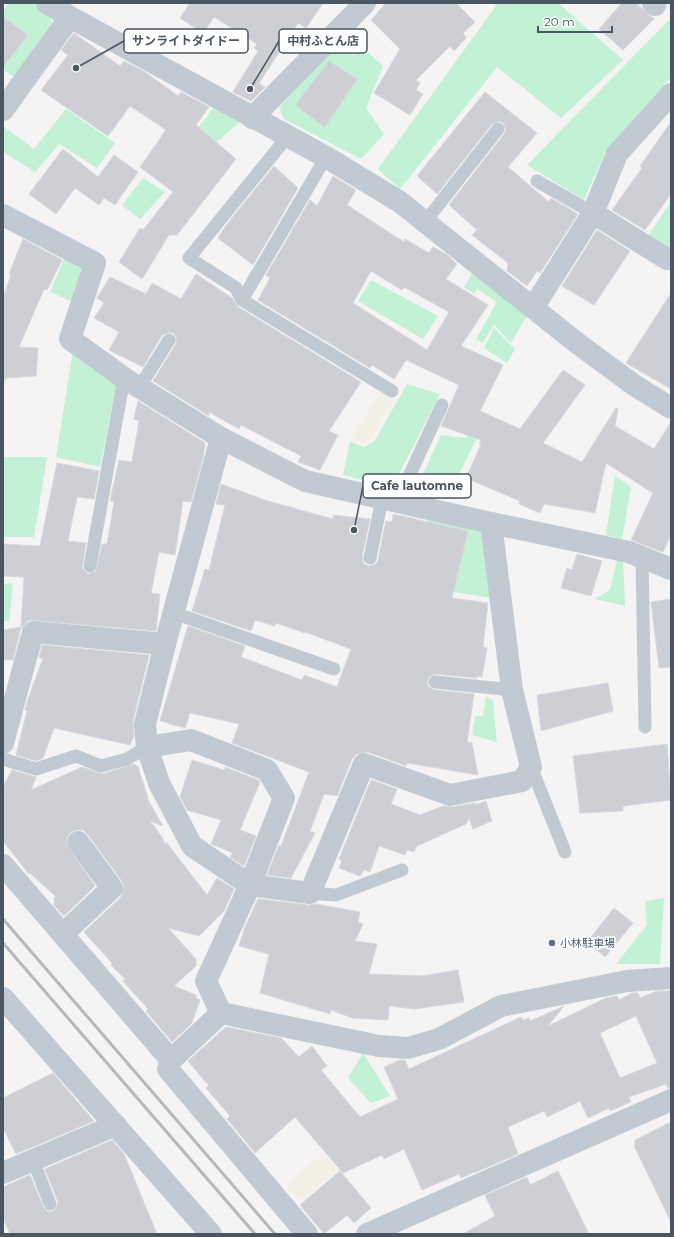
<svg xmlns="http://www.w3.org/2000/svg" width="674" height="1237" font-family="Montserrat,'Noto Sans JP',sans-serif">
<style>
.green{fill:#c3f1d5}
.sand{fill:#f5f0e5}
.building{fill:#cdcfd5;stroke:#d7d9de;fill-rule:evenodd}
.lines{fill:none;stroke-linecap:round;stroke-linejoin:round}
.lane{stroke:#c1cad2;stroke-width:13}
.street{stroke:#c1cad2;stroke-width:22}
.rail{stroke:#b5b8bd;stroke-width:3}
.service-dot{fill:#5c6f8a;stroke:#fff;stroke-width:1.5}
.labels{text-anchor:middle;stroke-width:3.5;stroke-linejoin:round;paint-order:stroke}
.service-label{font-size:11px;fill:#4e5e75;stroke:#fff;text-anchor:start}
.leader{fill:none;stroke:#4a5661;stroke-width:1.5}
.callout-dot{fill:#4a5661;stroke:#fff;stroke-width:1.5}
.callout{fill:#fff;stroke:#4a5661;stroke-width:1.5}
.callout-label{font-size:12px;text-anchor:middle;font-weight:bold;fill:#4a5661}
</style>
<rect width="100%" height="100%" fill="#f5f3f3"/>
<g class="green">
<path d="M9 3C26 3 46 2 52 22L14 77 3 70V11Z"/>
<polygon points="498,3 558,3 623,60 561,118 497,67 400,189 378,169"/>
<polygon points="671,18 671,77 605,153 584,200 527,165"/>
<polygon points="335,44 353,55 362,47 383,66 366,108 384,134 361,159 284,119 279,108"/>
<polygon points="214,107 240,122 213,145 183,147"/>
<polygon points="66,109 115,143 97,168 59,144 35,172 3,152 4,127 34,149"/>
<polygon points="143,178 165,192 140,219 122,205"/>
<polygon points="671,201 671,249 649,235"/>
<polygon points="65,257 86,269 76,303 50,292"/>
<polygon points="475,268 529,312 511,343 494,325 483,343 476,339 497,302 477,289 474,294 464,287"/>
<polygon points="371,280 438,316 423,339 358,301"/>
<polygon points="494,328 515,349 507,363 484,348"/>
<polygon points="73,350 116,385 100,467 56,457"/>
<polygon points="407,384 440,394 392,488 343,475 350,441 363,447 374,442"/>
<polygon points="479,416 487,417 447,499 414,493 441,435 465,438"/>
<polygon points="3,457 47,457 34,537 3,537"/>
<polygon points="615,476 631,487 622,539 606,535"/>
<polygon points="428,516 487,527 491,598 416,586"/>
<polygon points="617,559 623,560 625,606 595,599 610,590"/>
<polygon points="13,583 9,621 3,621 3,584"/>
<polygon points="486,697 493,700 497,742 472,735 475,716 483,716"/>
<polygon points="664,898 660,964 616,964 647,925 645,901"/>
<polygon points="363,1053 390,1096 371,1103 348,1078"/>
</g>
<g class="sand">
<polygon points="381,392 393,401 371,438 361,443 352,437"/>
<polygon points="324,1153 338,1170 300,1200 286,1185"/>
</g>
<g class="building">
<polygon points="190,3 323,3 306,28 298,23 259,83 265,87 251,101 233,92 258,51 254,48 257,44 214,17 203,33 180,18"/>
<polygon points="386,3 456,3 475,22 463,33 466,38 454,51 450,46 416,80 420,83 416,90 423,94 410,115 374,93 400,49 371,20"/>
<polygon points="622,3 636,3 654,19 623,50 599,29"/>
<polygon points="3,17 28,35 3,67"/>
<polygon points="74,33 120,66 124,61 145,72 178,96 181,92 209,107 196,125 236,159 177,235 169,235 142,279 119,262 140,228 143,230 173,192 140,167 166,130 130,106 108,136 41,90 68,55 61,50"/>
<polygon points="329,61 357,79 325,127 295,105"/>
<polygon points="485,92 537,133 508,167 549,202 551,198 578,214 540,273 537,271 527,286 507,271 508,263 472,235 477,230 449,205 504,134 506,130 503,123 499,121 492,124 437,194 417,176"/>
<polygon points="671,122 671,194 645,230 612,210 642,168 640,166"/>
<polygon points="63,149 98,177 114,155 138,172 115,205 104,198 99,205 75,188 56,214 29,194"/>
<polygon points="274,166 298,188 253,265 218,238 227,224"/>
<path d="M333 176 356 190 347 205 404 242 405 239 429 253 433 247 446 254 457 264 446 279 488 305 461 346 503 365 480 411 520 429 563 370 585 385 543 443 582 462 616 408 618 409 615 426 654 449 671 422V535L663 552 631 540 653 493 606 463 595 513 544 504 540 513 519 504 520 501 466 478 481 445 479 444 481 440 441 426 459 385 406 360 394 379 372 365 370 368 258 300 270 278 266 275 310 200 317 206ZM371 271 402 290 404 287 449 312 427 350 353 303Z"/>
<polygon points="597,230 630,251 594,305 562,286"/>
<polygon points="23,239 62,260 47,290 44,289 19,347 38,348 36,376 6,378 3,384 3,298 11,275 9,274"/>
<polygon points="196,274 232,298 238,307 361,382 329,431 338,435 320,470 298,462 301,456 241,425 239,429 209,412 209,416 153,381 176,344 176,337 173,333 169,332 162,335 143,367 109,350 119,332 94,318 104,303 97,298 110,277 146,294 152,283 181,299"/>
<polygon points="671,293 671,389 626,363"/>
<polygon points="138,401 205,443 203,458 191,502 183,501 175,555 159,552 151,593 160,594 156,631 29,620 21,628 13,660 3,660 3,630 21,627 24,577 3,576 3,544 40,546 57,463 99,471 94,499 77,497 68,541 86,543 82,568 88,574 96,571 102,544 107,544 114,502 110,501 119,460 132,462 139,421 134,419"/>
<polygon points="221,484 268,501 333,519 333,515 370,519 362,557 364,564 369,566 376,564 378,560 386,521 392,522 393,514 468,531 452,598 488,603 483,647 487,648 482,677 477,676 477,678 435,674 429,677 427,682 428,686 434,690 474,694 467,742 472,743 478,775 407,763 406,766 368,752 357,754 352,759 337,796 324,794 310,831 315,833 291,878 267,875 279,845 281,846 309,772 232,743 239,724 190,713 185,728 160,721 188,626 245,646 241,657 302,680 304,675 337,687 351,649 305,632 305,633 276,623 275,626 255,620 251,631 192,611 205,569 209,570 225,505 216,504"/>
<polygon points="577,554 602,561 591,596 561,588 567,568 572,570"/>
<polygon points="671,599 671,667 659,668 651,602"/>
<polygon points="42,645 149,655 133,721 134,736 130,745 54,728 43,758 36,761 16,755 27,711 25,710 28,699 43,658 39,658"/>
<polygon points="608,683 613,711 541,731 537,695"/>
<polygon points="667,744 671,800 623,806 623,811 580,813 573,756"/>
<polygon points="192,760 224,770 225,767 258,780 260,782 240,830 256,836 244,866 230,857 233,853 211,844 221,820 187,810 180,797"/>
<polygon points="134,764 138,767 148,798 147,798 163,826 150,821 162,837 165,845 166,842 207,895 217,878 234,889 224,911 199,936 168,928 196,959 196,966 174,986 196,995 196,998 200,1000 192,1023 172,1042 146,1011 148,1009 123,981 125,979 111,965 112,963 84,932 121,897 124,886 122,881 88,835 83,830 76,830 71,832 67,837 66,844 95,886 64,916 54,905 55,896 30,873 29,874 3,841 3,787 12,770 36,777 31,790 82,767 103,774"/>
<polygon points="371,780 397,789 391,804 420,815 443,806 452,807 476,803 475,805 486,801 492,821 473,829 469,818 466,824 417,846 414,852 407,850 405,855 379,846 370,872 364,870 360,876 339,868 342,861 339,859"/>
<polygon points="258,899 308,905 316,904 360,912 358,922 363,924 355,941 377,944 369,974 423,976 458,970 464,1002 414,1009 389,1006 388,1020 352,1018 331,1010 330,1014 260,993 269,954 239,946 245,927"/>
<polygon points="614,908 633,923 605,957 587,942"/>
<path d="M657 991H671V1088H668L666 1084 629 1097 631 1102 610 1111 609 1108 588 1118 580 1101 547 1117 544 1111 508 1127 518 1154 474 1173V1172L461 1178 459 1174 422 1190 404 1149 384 1159 382 1155 343 1173 295 1117 255 1153 227 1119 230 1116 206 1088 209 1086 188 1061 226 1027 281 1038 299 1057 312 1046 327 1066 321 1070 360 1117 398 1099 384 1067 400 1060H405L409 1069 521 1017 523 1020 529 1018 530 1021 564 1006 548 1026 606 998 617 996 619 1000 632 993H638L640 998ZM636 1016 657 1063 620 1078 600 1033Z"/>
<polygon points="53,1073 94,1121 16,1154 3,1128 3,1098"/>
<polygon points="671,1122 671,1222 635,1148 635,1140"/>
<polygon points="112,1140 124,1154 157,1234 10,1234 3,1218 3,1187 30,1175 43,1207 48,1212 53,1211 56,1209 58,1202 45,1169"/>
<polygon points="340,1171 371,1208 354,1223 347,1215 324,1234 300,1205"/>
<polygon points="558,1171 589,1234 463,1234 495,1216 485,1195 527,1177 530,1185"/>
</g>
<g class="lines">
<g class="lane">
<polyline points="288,136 189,258 236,288 242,300 392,391"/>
<polyline points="537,181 593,213"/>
<polyline points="425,222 498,129"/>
<polyline points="242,300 326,157"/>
<polyline points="139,388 169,340"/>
<polyline points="397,502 442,405"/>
<polyline points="642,557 645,727"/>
<polyline points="370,558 382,499"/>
<polyline points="90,566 124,378"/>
<polyline points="174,613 334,669"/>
<polyline points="435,682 512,690"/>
<polyline points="3,759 36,769 76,756 101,766 127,759 147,747"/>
<polyline points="531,767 565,852"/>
<polyline points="310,893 336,895 402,870"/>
<polyline points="33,1160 50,1204"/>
</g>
<g class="street">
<polyline points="47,3 70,17 326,157 400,202 577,343 634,385 671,408"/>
<polyline points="653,3 655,5"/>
<polyline points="3,110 70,17"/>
<polyline points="252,118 365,3"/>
<polyline points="593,213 617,154 671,94"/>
<polyline points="3,215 95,263 70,339 124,378 221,438 305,481 491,523 629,552 671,569"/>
<polyline points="533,308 593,213 667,259 671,259"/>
<polyline points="221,438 165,644 145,724 147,747 191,740 267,770 284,798 250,885 206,981 221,1013"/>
<polyline points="3,743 33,632 165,644"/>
<polyline points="147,747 159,783 192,846 250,885 310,893 364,764 450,795 522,781 531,767 512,690 491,523"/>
<polyline points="3,865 171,1060"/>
<polyline points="63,934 112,888 78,842"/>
<polyline points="3,998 211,1234"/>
<polyline points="221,1013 379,1046 408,1048 439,1039 501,1006 627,981 671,978"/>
<polyline points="221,1013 171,1060 168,1069 307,1234"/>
<polyline points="3,1173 116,1125"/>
<polyline points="367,1234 671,1100"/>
</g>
<g class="rail">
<polyline points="3,919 275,1234"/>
<polyline points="3,943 255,1234"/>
</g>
</g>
<circle class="service-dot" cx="552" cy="943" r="4"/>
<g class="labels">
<g class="service-label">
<text x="560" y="947">小林駐車場</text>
</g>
</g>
<path class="leader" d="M250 89L279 41M76 68L124 41M354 530L363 486"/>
<g class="callout-dot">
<circle cx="250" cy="89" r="4"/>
<circle cx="76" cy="68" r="4"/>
<circle cx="354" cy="530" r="4"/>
</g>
<g class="callout">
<rect x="279" y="29" width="88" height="24" rx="4"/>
<rect x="124" y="29" width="124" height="24" rx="4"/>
<rect x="363" y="474" width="108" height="24" rx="4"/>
</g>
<g class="callout-label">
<text x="323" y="45">中村ふとん店</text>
<text x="186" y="45">サンライトダイドー</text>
<text x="417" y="490">Cafe lautomne</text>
</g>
<rect width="674" height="1237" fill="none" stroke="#4a5661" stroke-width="8"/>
<path d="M538 26v6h74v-6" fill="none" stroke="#4a5661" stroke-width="2"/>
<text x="544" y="26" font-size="12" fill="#4a5661" stroke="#ffffff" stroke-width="3" paint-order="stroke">20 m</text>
</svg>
